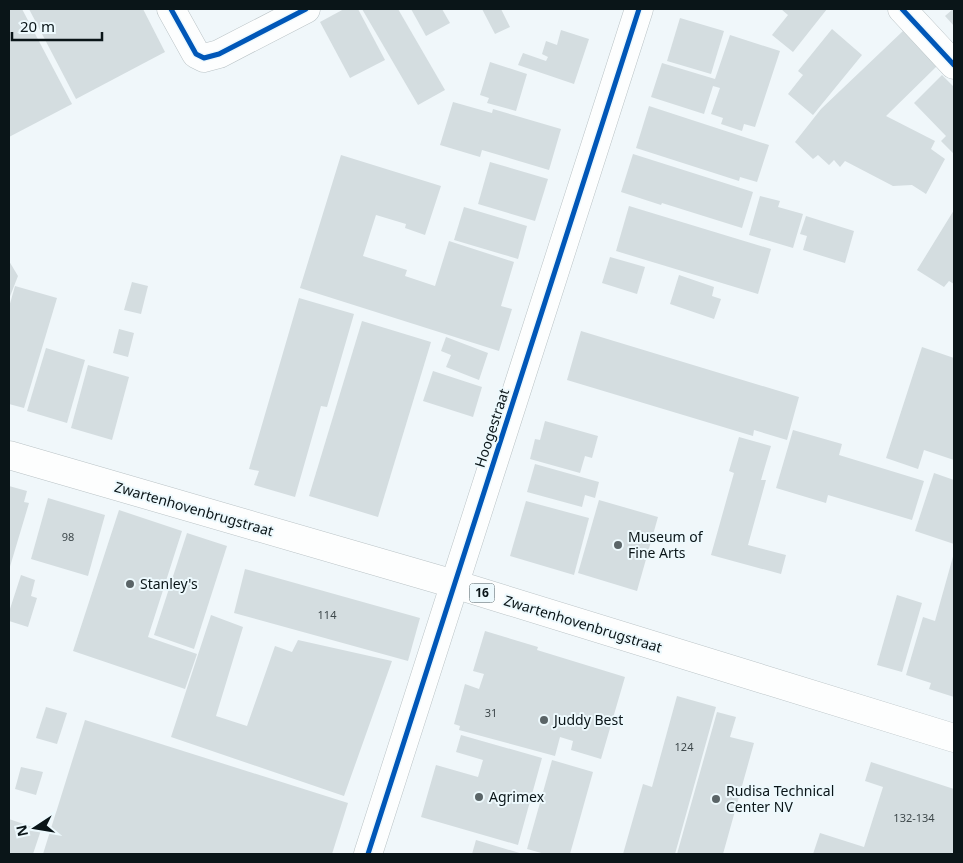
<svg xmlns="http://www.w3.org/2000/svg" width="963" height="863" font-family="'Noto Sans',sans-serif">
<style>
.building{fill:#d4dde0}
.lines{fill:none;stroke-linecap:round;stroke-linejoin:round}
.minor-casing{stroke:#bac3c6;stroke-width:29}
.primary-casing{stroke:#bac3c6;stroke-width:29}
.minor{stroke:#fdfefe;stroke-width:28}
.primary{stroke:#fdfefe;stroke-width:28}
.cycleway-casing{stroke:#edf9fd;stroke-width:8}
.cycleway{stroke:#0057b8;stroke-width:5}
.poi-dot{fill:#5a6467;stroke:#edf9fd;stroke-width:2}
.labels{text-anchor:middle;stroke-width:4;stroke-linejoin:round;paint-order:stroke}
.number-label{font-size:11px;fill:#3e484b}
.shield{fill:#edf9fd;stroke:#4e595d;stroke-width:1}
.shield-label{font-size:12px;font-weight:bold;fill:#0a1518}
.street-label{font-size:14px;fill:#0a1518;stroke:#edf9fd}
.poi-label{font-size:14px;fill:#0a1518;stroke:#edf9fd;text-anchor:start}
</style>
<rect width="100%" height="100%" fill="#f0f7fa"/>
<g class="building">
<polygon points="9,9 22,9 72,104 9,137"/>
<polygon points="29,9 143,9 165,52 76,99"/>
<polygon points="344,9 358,9 385,60 350,78 320,22"/>
<polygon points="362,9 398,9 445,90 418,105"/>
<polygon points="411,9 442,9 450,23 426,36"/>
<polygon points="482,9 501,9 510,27 495,34"/>
<polygon points="781,9 827,9 793,52 772,35 788,15"/>
<polygon points="953,9 954,9 954,26 945,16"/>
<polygon points="680,18 724,31 711,74 667,61"/>
<polygon points="832,29 862,55 813,115 788,94 803,75 798,71"/>
<polygon points="561,30 589,39 574,84 518,65 523,53 546,61 548,57 542,54 546,41 557,45"/>
<polygon points="903,31 937,66 886,116 935,141 931,149 945,159 926,194 912,185 893,186 845,161 840,167 834,160 829,165 818,155 813,159 795,142 821,109"/>
<polygon points="730,35 780,51 755,127 744,124 742,131 721,124 723,118 711,114 720,88 713,86 704,114 651,97 662,63 715,79"/>
<polygon points="490,62 527,74 516,111 487,103 489,98 480,95"/>
<polygon points="942,75 954,87 954,154 941,141 946,136 914,103"/>
<polygon points="453,102 492,113 493,109 561,129 549,170 482,150 480,157 440,145"/>
<polygon points="649,106 769,145 757,182 740,177 739,181 636,148"/>
<polygon points="633,154 753,192 742,228 662,203 661,205 621,192"/>
<polygon points="341,155 441,186 425,235 405,228 406,224 376,215 363,256 407,270 405,276 435,286 449,241 514,262 501,306 512,309 499,351 300,288"/>
<polygon points="490,162 548,179 535,221 478,204"/>
<polygon points="760,196 780,201 778,207 803,214 793,248 749,235"/>
<polygon points="629,206 771,249 758,294 616,251"/>
<polygon points="464,207 527,226 518,259 454,240"/>
<polygon points="954,210 954,284 949,281 944,287 917,270"/>
<polygon points="806,216 854,231 845,263 803,250 807,236 800,234"/>
<polygon points="610,257 645,267 637,294 602,283"/>
<polygon points="9,261 18,276 9,299"/>
<polygon points="679,275 714,287 712,296 721,299 714,319 670,304"/>
<polygon points="132,282 148,286 141,314 124,310"/>
<polygon points="15,286 57,298 24,408 9,404 9,307"/>
<polygon points="299,298 354,314 327,407 321,406 295,497 254,485 259,471 249,469"/>
<polygon points="362,321 431,342 378,517 309,496"/>
<polygon points="119,329 134,333 128,357 113,353"/>
<polygon points="581,331 799,397 787,440 754,430 753,436 567,380"/>
<polygon points="446,337 488,353 479,380 446,367 451,355 441,351"/>
<polygon points="922,347 954,358 954,460 924,450 918,469 886,458"/>
<polygon points="46,348 85,360 67,423 27,411"/>
<polygon points="88,365 129,377 112,440 71,428"/>
<polygon points="433,371 482,387 473,417 423,401"/>
<polygon points="545,421 598,436 592,458 585,456 580,473 530,459 535,439 540,440"/>
<polygon points="793,430 842,444 839,455 924,481 912,520 828,495 826,503 776,488"/>
<polygon points="739,437 771,446 761,480 766,480 748,545 786,555 781,574 711,555 734,473 729,471"/>
<polygon points="535,464 599,482 595,498 585,495 582,507 527,492"/>
<polygon points="934,473 954,480 954,544 915,531"/>
<polygon points="9,486 27,491 24,502 29,503 9,570"/>
<polygon points="48,498 105,515 88,576 31,559"/>
<polygon points="599,500 658,517 637,591 578,573"/>
<polygon points="526,501 589,518 574,575 510,556"/>
<polygon points="119,510 182,531 148,637 197,654 185,689 73,651"/>
<polygon points="187,533 227,546 194,649 154,635"/>
<polygon points="954,553 954,697 929,689 931,683 906,675 923,617 935,621"/>
<polygon points="245,569 420,618 408,661 234,613"/>
<polygon points="21,575 35,580 31,596 37,598 28,627 9,621 9,612"/>
<polygon points="897,595 922,603 902,672 877,665"/>
<polygon points="211,615 243,627 216,716 247,726 275,646 292,652 298,640 392,661 344,796 171,737"/>
<polygon points="485,631 538,647 537,650 625,677 601,759 571,750 573,741 560,737 555,756 459,730 460,726 454,724 465,684 479,689 484,674 473,671"/>
<polygon points="677,696 716,707 675,854 623,854 643,784 652,787"/>
<polygon points="46,707 67,713 57,744 36,738"/>
<polygon points="717,712 736,717 730,737 754,743 723,854 677,854"/>
<polygon points="85,720 348,803 332,854 43,854"/>
<polygon points="461,735 542,758 518,845 421,817 436,765 478,777 483,760 456,752"/>
<polygon points="552,760 593,772 570,854 545,854 527,849"/>
<polygon points="871,762 954,789 954,854 813,854 820,833 864,847 883,787 865,781"/>
<polygon points="21,767 43,772 36,795 15,789"/>
<polygon points="9,819 41,830 33,854 9,854"/>
<polygon points="476,840 523,854 472,854"/>
</g>
<g class="lines">
<defs>
<g id="minor">
<polyline points="171,9 196,54 204,58 219,54 306,9"/>
<polyline points="902,9 954,65"/>
<polyline points="368,854 639,9"/>
</g>
<polyline id="primary" points="9,455 454,584 954,738"/>
</defs>
<use href="#minor" class="minor-casing"/>
<use href="#primary" class="primary-casing"/>
<use href="#minor" class="minor"/>
<use href="#primary" class="primary"/>
<defs>
<g id="cycleway">
<polyline points="171,9 196,54 204,58 219,54 306,9"/>
<polyline points="902,9 954,65"/>
<polyline points="368,854 639,9"/>
</g>
</defs>
<use href="#cycleway" class="cycleway-casing"/>
<use href="#cycleway" class="cycleway"/>
</g>
<g class="poi-dot">
<circle cx="618" cy="545" r="5"/>
<circle cx="130" cy="584" r="5"/>
<circle cx="544" cy="720" r="5"/>
<circle cx="479" cy="797" r="5"/>
<circle cx="716" cy="799" r="5"/>
</g>
<g class="labels">
<g class="number-label">
<text x="68" y="541">98</text>
<text x="327" y="619">114</text>
<text x="491" y="717">31</text>
<text x="684" y="751">124</text>
<text x="914" y="822">132-134</text>
</g>
<rect class="shield" x="469.5" y="583.5" width="25" height="19" rx="4"/>
<g class="shield-label">
<text x="482" y="597">16</text>
</g>
<g class="street-label">
<text transform="translate(492 428) rotate(-72)" y="5">Hoogestraat</text>
<text transform="translate(194 509) rotate(16)" y="5">Zwartenhovenbrugstraat</text>
<text transform="translate(583 624) rotate(17)" y="5">Zwartenhovenbrugstraat</text>
</g>
<g class="poi-label">
<text x="628" y="542">Museum of<tspan x="628" dy="16">Fine Arts</tspan></text>
<text x="140" y="589">Stanley's</text>
<text x="554" y="725">Juddy Best</text>
<text x="726" y="796">Rudisa Technical<tspan x="726" dy="16">Center NV</tspan></text>
<text x="489" y="802">Agrimex</text>
</g>
</g>
<rect width="963" height="863" fill="none" stroke="#0a1518" stroke-width="20"/>
<g transform="translate(35 828) rotate(258)" stroke="#edf9fd" stroke-width="4" paint-order="stroke">
<path d="M0-4L9 19L0 12L-9 19Z" fill="#0a1518"/>
<text y="-8" font-size="14" font-weight="bold" text-anchor="middle" fill="#0a1518">N</text>
</g>
<path d="M12 32v8h90v-8" fill="none" stroke="#0a1518" stroke-width="2.5"/>
<text x="20" y="32" font-size="15" fill="#0a1518" stroke="#edf9fd" stroke-width="4" paint-order="stroke">20 m</text>
</svg>
